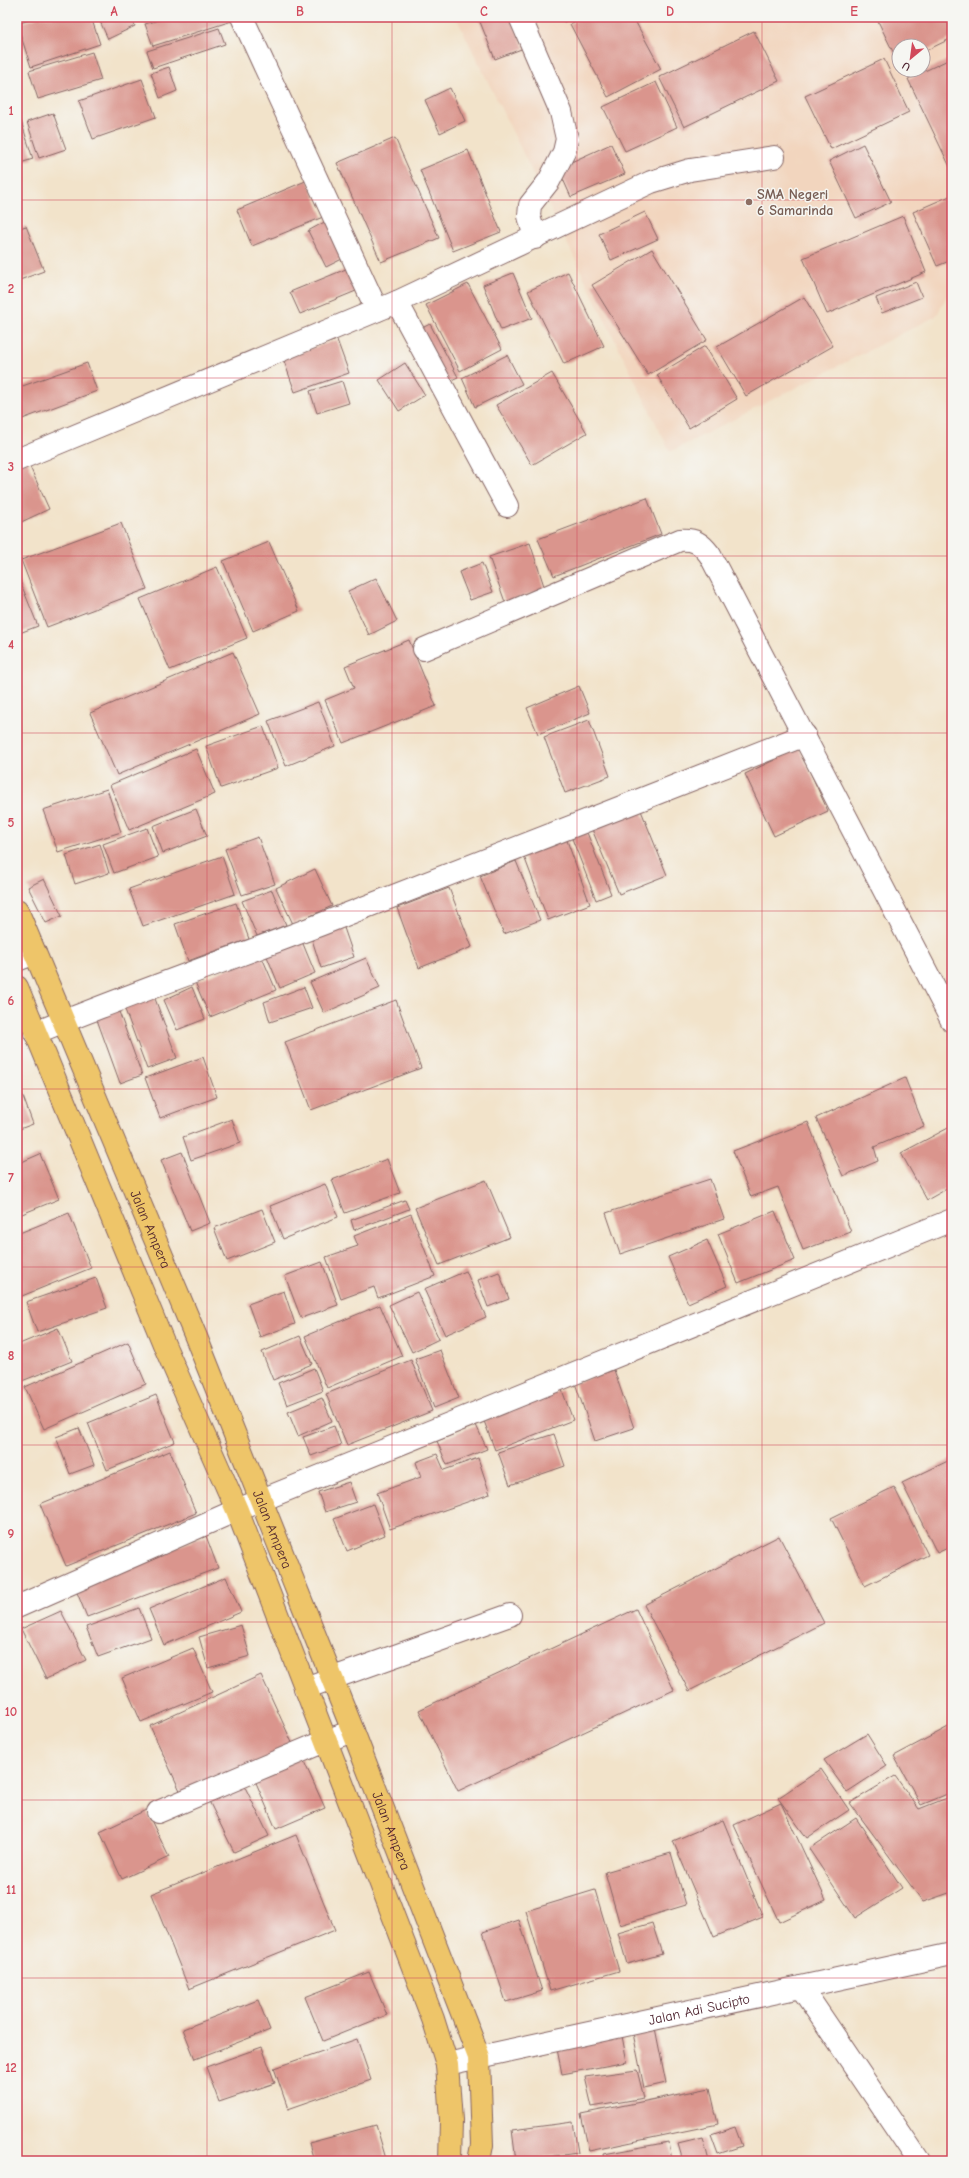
<svg xmlns="http://www.w3.org/2000/svg" width="969" height="2178" font-family="'Comic Neue',sans-serif">
<style>
.built{fill:#f2d5be;fill-rule:evenodd}
.building{fill:#da958d}
.lines{fill:none;stroke-linecap:round;stroke-linejoin:round}
.minor-casing{stroke:#856463;stroke-width:24}
.major-casing{stroke:#856463;stroke-width:24}
.minor{stroke:#fff;stroke-width:22}
.major{stroke:#eec569;stroke-width:22}
.grid{fill:none;stroke:#d1495b;stroke-width:1;stroke-opacity:0.55}
.education-dot{fill:#8d6e63;stroke:#f6f6f2;stroke-width:1.5}
.labels{text-anchor:middle;stroke-width:3;stroke-linejoin:round;paint-order:stroke}
.education-label{font-size:14px;font-weight:bold;fill:#785e54;stroke:#f6f6f2;text-anchor:start}
.street-label{font-size:14px;fill:#4a1f2b;stroke:#f6f6f2}
.neatline{fill:none;stroke:#d1495b;stroke-width:1.5}
.grid-label{font-size:13px;text-anchor:middle;font-weight:bold;fill:#d1495b}
</style>
<rect width="100%" height="100%" fill="#f6f6f2"/>
<filter id="ink" filterUnits="userSpaceOnUse"><feTurbulence type="fractalNoise" baseFrequency=".025" numOctaves="2"/><feDisplacementMap in="SourceGraphic" scale="8" xChannelSelector="R" yChannelSelector="G"/><feConvolveMatrix kernelMatrix="1 2 1 2 8 2 1 2 1" color-interpolation-filters="sRGB"/></filter>
<filter id="wash" filterUnits="userSpaceOnUse"><feTurbulence type="fractalNoise" baseFrequency=".012" numOctaves="4" result="noise"/><feDisplacementMap in="SourceGraphic" scale="16" xChannelSelector="R" yChannelSelector="G"/><feGaussianBlur stdDeviation="0.9" result="paint"/><feColorMatrix in="noise" values="0 0 0 0 0 0 0 0 0 0 0 0 0 0 0 0 0 1.4 0 .05"/><feComposite in="paint" operator="in"/></filter>
<g filter="url(#wash)">
<rect width="100%" height="100%" fill="#f2e3ca"/>
<path class="built" d="M456 17H952V287L936 316 670 452ZM899 46H923V70H899Z"/>
<g id="blocks">
<g class="building">
<polygon points="39,17 91,17 100,44 31,67 17,24"/>
<polygon points="98,17 131,17 135,26 108,39"/>
<polygon points="169,17 234,17 235,20 153,46 145,24"/>
<polygon points="478,17 511,17 524,48 495,59"/>
<polygon points="561,17 572,17 564,22"/>
<polygon points="583,17 633,17 661,69 608,97 570,24"/>
<polygon points="876,17 948,17 952,24 952,38 923,52 923,46 899,46 899,64"/>
<polygon points="219,28 225,44 153,68 147,51"/>
<polygon points="754,31 779,81 684,127 659,77"/>
<polygon points="92,52 101,80 38,99 29,71"/>
<polygon points="952,58 952,167 950,167 908,79"/>
<polygon points="884,59 909,112 831,149 805,96"/>
<polygon points="169,67 177,91 160,98 151,73"/>
<polygon points="142,79 156,117 93,139 79,101"/>
<polygon points="656,82 677,127 625,151 603,107"/>
<polygon points="450,88 465,121 440,133 425,100"/>
<polygon points="53,113 66,149 39,158 27,122"/>
<polygon points="21,121 33,159 17,164 17,122"/>
<polygon points="395,138 439,238 381,262 337,163"/>
<polygon points="611,144 625,174 571,197 558,168"/>
<polygon points="863,144 891,202 856,218 829,161"/>
<polygon points="468,150 501,232 453,251 420,170"/>
<polygon points="308,180 323,217 252,246 237,210"/>
<polygon points="952,195 952,260 937,266 913,212"/>
<polygon points="645,212 658,239 611,260 599,234"/>
<polygon points="903,216 926,272 827,314 803,258"/>
<polygon points="330,219 348,256 326,267 308,231"/>
<polygon points="26,226 44,271 17,281 17,229"/>
<polygon points="652,249 707,340 648,375 592,285"/>
<polygon points="346,269 356,291 300,314 290,292"/>
<polygon points="568,272 604,346 564,364 528,291"/>
<polygon points="513,273 532,318 501,330 483,285"/>
<polygon points="916,282 922,297 882,313 876,298"/>
<polygon points="468,284 502,349 460,371 426,305"/>
<polygon points="804,297 833,346 746,396 717,347"/>
<polygon points="430,324 458,377 445,383 418,330"/>
<polygon points="337,340 349,373 295,392 283,358"/>
<polygon points="705,346 737,399 689,428 657,375"/>
<polygon points="507,355 522,384 475,407 462,378"/>
<polygon points="87,363 97,391 17,421 17,388"/>
<polygon points="405,363 425,395 399,411 379,380"/>
<polygon points="552,373 587,433 532,465 496,405"/>
<polygon points="342,381 349,403 317,413 310,391"/>
<polygon points="26,458 49,509 17,524 17,462"/>
<polygon points="647,498 661,534 554,576 538,539"/>
<polygon points="121,523 147,589 47,627 21,560"/>
<polygon points="269,542 299,611 253,631 223,561"/>
<polygon points="530,543 545,589 505,602 489,557"/>
<polygon points="482,563 493,592 470,600 459,572"/>
<polygon points="217,567 247,638 170,670 140,599"/>
<polygon points="17,574 38,626 17,634"/>
<polygon points="376,578 397,621 369,635 348,591"/>
<polygon points="409,640 436,706 343,743 325,700 354,688 345,666"/>
<polygon points="233,652 260,714 117,775 90,713"/>
<polygon points="579,686 590,713 538,734 527,708"/>
<polygon points="318,702 335,746 286,766 268,721"/>
<polygon points="589,720 610,776 565,793 544,737"/>
<polygon points="263,726 278,768 221,788 206,746"/>
<polygon points="799,748 828,811 774,836 745,774"/>
<polygon points="196,749 215,794 129,830 110,785"/>
<polygon points="107,789 121,832 58,852 43,810"/>
<polygon points="640,808 667,875 619,894 591,827"/>
<polygon points="196,809 207,836 163,853 153,826"/>
<polygon points="147,828 158,857 114,873 103,844"/>
<polygon points="586,830 611,894 596,900 571,836"/>
<polygon points="565,835 590,904 548,920 522,851"/>
<polygon points="258,837 275,884 242,895 225,849"/>
<polygon points="100,844 109,873 75,884 66,855"/>
<polygon points="222,856 235,894 143,926 129,889"/>
<polygon points="516,861 540,920 504,934 480,876"/>
<polygon points="315,869 332,906 293,924 276,888"/>
<polygon points="44,879 62,916 46,923 28,887"/>
<polygon points="449,888 472,947 419,968 397,908"/>
<polygon points="272,890 286,925 257,936 242,901"/>
<polygon points="236,903 249,939 188,961 175,924"/>
<polygon points="342,922 354,957 321,968 310,933"/>
<polygon points="301,939 315,973 280,988 266,954"/>
<polygon points="261,955 276,990 210,1017 195,982"/>
<polygon points="366,958 380,988 324,1013 310,982"/>
<polygon points="192,987 205,1019 177,1030 164,1000"/>
<polygon points="304,987 312,1008 270,1022 264,1002"/>
<polygon points="154,996 177,1058 147,1069 124,1007"/>
<polygon points="396,1000 421,1068 311,1110 285,1042"/>
<polygon points="118,1009 142,1075 120,1083 96,1017"/>
<polygon points="203,1057 217,1097 160,1118 145,1078"/>
<polygon points="905,1078 924,1126 874,1147 878,1161 843,1176 816,1118"/>
<polygon points="17,1080 33,1124 17,1130"/>
<polygon points="232,1119 240,1143 191,1160 183,1137"/>
<polygon points="808,1122 851,1232 803,1250 778,1187 751,1197 733,1151"/>
<polygon points="952,1126 952,1186 927,1200 901,1153"/>
<polygon points="182,1152 210,1223 190,1231 161,1160"/>
<polygon points="40,1154 59,1199 17,1216 17,1164"/>
<polygon points="387,1159 400,1193 345,1213 332,1180"/>
<polygon points="710,1179 724,1219 620,1254 606,1213"/>
<polygon points="486,1180 510,1237 439,1265 415,1208"/>
<polygon points="325,1184 338,1217 283,1239 270,1206"/>
<polygon points="405,1200 409,1209 354,1230 351,1220"/>
<polygon points="262,1209 275,1242 227,1261 214,1228"/>
<polygon points="775,1211 795,1260 738,1283 718,1234"/>
<polygon points="69,1213 91,1268 17,1298 17,1234"/>
<polygon points="411,1214 435,1276 378,1298 374,1287 341,1299 326,1257 358,1246 354,1236"/>
<polygon points="707,1240 727,1286 688,1303 668,1257"/>
<polygon points="322,1262 338,1305 301,1318 285,1276"/>
<polygon points="466,1271 486,1317 445,1335 424,1289"/>
<polygon points="499,1272 509,1299 488,1307 478,1280"/>
<polygon points="96,1278 107,1308 37,1332 26,1302"/>
<polygon points="284,1291 295,1324 260,1337 248,1304"/>
<polygon points="417,1292 439,1339 412,1352 389,1305"/>
<polygon points="380,1305 402,1356 327,1388 305,1336"/>
<polygon points="58,1328 72,1361 17,1383 17,1345"/>
<polygon points="300,1336 312,1364 273,1380 262,1352"/>
<polygon points="128,1342 146,1384 44,1429 25,1387"/>
<polygon points="440,1350 459,1398 434,1408 415,1359"/>
<polygon points="411,1360 432,1411 347,1445 326,1394"/>
<polygon points="314,1368 323,1391 287,1405 278,1383"/>
<polygon points="614,1370 634,1428 595,1441 575,1383"/>
<polygon points="562,1390 573,1420 495,1450 484,1421"/>
<polygon points="156,1395 175,1442 107,1470 88,1423"/>
<polygon points="322,1398 332,1421 298,1436 288,1412"/>
<polygon points="476,1425 487,1449 447,1465 437,1441"/>
<polygon points="334,1426 341,1445 311,1456 303,1437"/>
<polygon points="79,1428 94,1465 70,1474 56,1437"/>
<polygon points="554,1434 565,1466 510,1485 498,1452"/>
<polygon points="170,1451 196,1513 66,1566 40,1504"/>
<polygon points="437,1454 444,1470 478,1458 490,1494 390,1529 377,1493 421,1477 416,1462"/>
<polygon points="952,1459 952,1546 937,1553 902,1483"/>
<polygon points="349,1482 356,1502 325,1512 318,1492"/>
<polygon points="894,1487 928,1555 865,1586 831,1518"/>
<polygon points="373,1504 385,1535 347,1551 334,1519"/>
<polygon points="206,1536 218,1568 87,1617 74,1585"/>
<polygon points="779,1536 824,1623 689,1691 644,1605"/>
<polygon points="226,1577 241,1612 164,1645 149,1609"/>
<polygon points="139,1608 151,1638 98,1657 86,1627"/>
<polygon points="636,1609 674,1690 458,1791 419,1710"/>
<polygon points="61,1611 86,1660 46,1679 21,1629"/>
<polygon points="241,1625 250,1656 208,1668 199,1637"/>
<polygon points="193,1648 212,1692 141,1722 122,1678"/>
<polygon points="261,1675 294,1747 183,1797 150,1726"/>
<polygon points="952,1725 952,1792 921,1805 894,1756"/>
<polygon points="867,1734 887,1766 847,1792 824,1760"/>
<polygon points="302,1757 325,1808 276,1829 254,1778"/>
<polygon points="821,1769 849,1810 807,1838 778,1798"/>
<polygon points="895,1776 919,1809 952,1796 952,1892 923,1902 850,1803"/>
<polygon points="242,1781 269,1836 234,1852 207,1797"/>
<polygon points="781,1803 826,1900 779,1922 734,1825"/>
<polygon points="146,1810 169,1857 122,1879 100,1832"/>
<polygon points="856,1818 902,1888 855,1918 809,1849"/>
<polygon points="723,1820 763,1917 714,1937 673,1841"/>
<polygon points="296,1835 335,1930 189,1989 151,1894"/>
<polygon points="671,1853 686,1905 620,1925 605,1872"/>
<polygon points="595,1890 619,1971 550,1991 526,1911"/>
<polygon points="519,1920 542,1991 506,2002 483,1932"/>
<polygon points="652,1923 662,1954 627,1964 618,1933"/>
<polygon points="369,1972 387,2015 323,2041 305,1997"/>
<polygon points="258,2000 270,2030 195,2059 183,2029"/>
<polygon points="654,2023 666,2083 644,2088 632,2028"/>
<polygon points="621,2031 627,2062 562,2074 556,2044"/>
<polygon points="357,2039 371,2080 288,2109 274,2068"/>
<polygon points="262,2047 275,2083 219,2102 206,2067"/>
<polygon points="637,2070 644,2098 592,2107 585,2077"/>
<polygon points="710,2088 718,2124 589,2151 581,2114"/>
<polygon points="573,2122 578,2153 516,2161 512,2130"/>
<polygon points="376,2125 386,2159 378,2161 314,2161 309,2143"/>
<polygon points="735,2127 742,2146 718,2154 711,2135"/>
<polygon points="703,2138 709,2161 683,2161 678,2144"/>
<polygon points="669,2142 672,2161 605,2161 604,2154"/>
<polygon points="577,2158 577,2161 566,2161 566,2160"/>
</g>
</g>
</g>
<g filter="url(#ink)">
<use href="#blocks" fill-opacity="0" stroke="#856463" stroke-width="1"/>
<g class="lines">
<defs>
<g id="minor">
<polyline points="242,17 377,310"/>
<polyline points="520,17 561,112 567,139 564,152 549,181 530,205 529,216 535,238"/>
<polyline points="397,302 507,506"/>
<polyline points="17,460 397,302 651,182 690,170 774,157"/>
<path d="M424 649 680 540C695 539 701 543 710 555L952 1021"/>
<polyline points="17,960 35,953"/>
<path d="M35 1033C130 994 226 961 322 924 483 862 644 798 805 735"/>
<polyline points="17,1607 237,1510 952,1220"/>
<polyline points="305,1688 510,1615"/>
<polyline points="158,1812 325,1741 353,1731"/>
<polyline points="801,1987 919,2161"/>
<path id="s1" d="M447 2064 952 1954"/>
</g>
<g id="major">
<path id="s2" d="M17 910 196 1337 353 1731 479 2057 482 2145 479 2161"/>
<polyline points="17,987 166,1349 237,1510 433,2019 447,2064 451,2120 450,2161"/>
</g>
</defs>
<use href="#minor" class="minor-casing"/>
<use href="#major" class="major-casing"/>
<use href="#minor" class="minor"/>
<use href="#major" class="major"/>
</g>
</g>
<path class="grid" d="M207 17V2161M392 17V2161M577 17V2161M762 17V2161M17 200H952M17 378H952M17 556H952M17 733H952M17 911H952M17 1089H952M17 1267H952M17 1445H952M17 1622H952M17 1800H952M17 1978H952"/>
<circle class="education-dot" cx="749" cy="202" r="4"/>
<g class="labels">
<g class="education-label">
<text x="757" y="199">SMA Negeri<tspan x="757" dy="16">6 Samarinda</tspan></text>
</g>
<g class="street-label">
<text dy="5" stroke="none"><textPath href="#s2" startOffset="346">Jalan Ampera</textPath></text>
<text dy="5" stroke="none"><textPath href="#s2" startOffset="670">Jalan Ampera</textPath></text>
<text dy="5" stroke="none"><textPath href="#s2" startOffset="994">Jalan Ampera</textPath></text>
<text dy="5" stroke="none"><textPath href="#s1" startOffset="258">Jalan Adi Sucipto</textPath></text>
</g>
</g>
<rect width="969" height="2178" fill="none" stroke="#f6f6f2" stroke-width="44"/>
<g transform="translate(911 58) rotate(209)"><circle r="19" fill="#f6f6f2" stroke="#b1a0a2"/>
<path d="M0-3L7 15L0 10L-7 15Z" fill="#d1495b"/>
<text y="-6" font-size="11" font-weight="bold" text-anchor="middle" fill="#4a1f2b">U</text>
</g>
<rect x="22" y="22" width="925" height="2134" class="neatline"/>
<g class="grid-label">
<text x="114" y="16">A</text>
<text x="300" y="16">B</text>
<text x="484" y="16">C</text>
<text x="670" y="16">D</text>
<text x="854" y="16">E</text>
<text x="11" y="115">1</text>
<text x="11" y="293">2</text>
<text x="11" y="471">3</text>
<text x="11" y="649">4</text>
<text x="11" y="827">5</text>
<text x="11" y="1005">6</text>
<text x="11" y="1182">7</text>
<text x="11" y="1360">8</text>
<text x="11" y="1538">9</text>
<text x="11" y="1716">10</text>
<text x="11" y="1894">11</text>
<text x="11" y="2072">12</text>
</g>
</svg>
